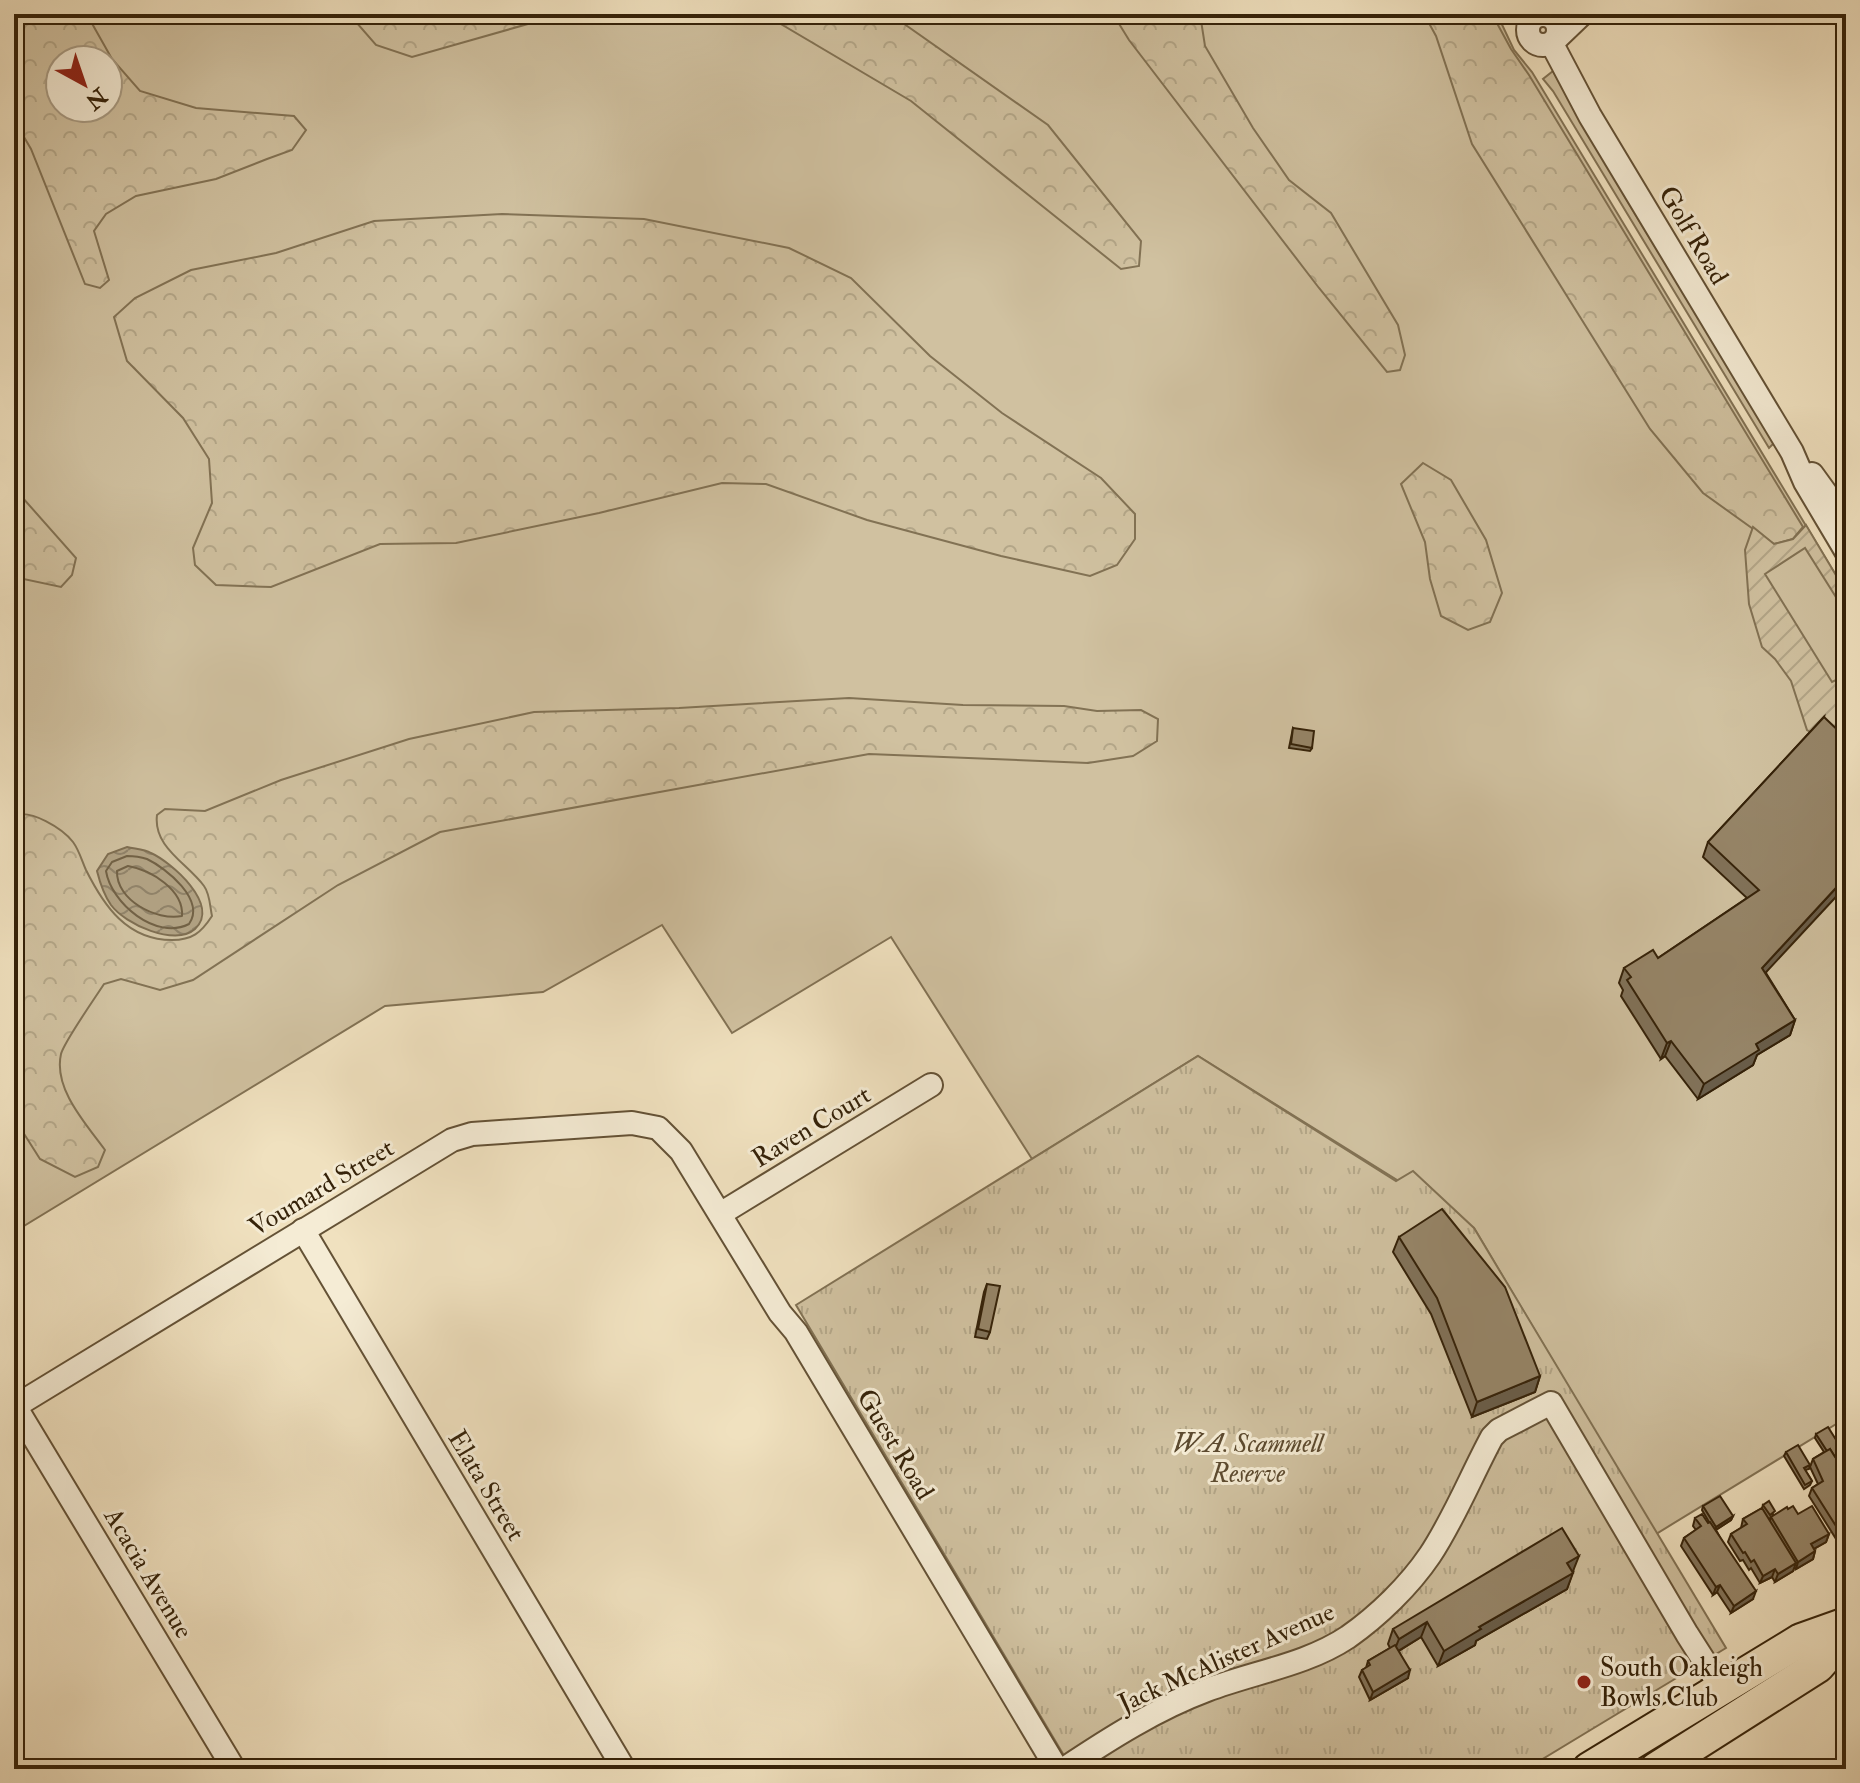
<svg xmlns="http://www.w3.org/2000/svg" width="1860" height="1783" font-family="'IM FELL Double Pica',serif">
<style>
.grass{fill:#d0c1a0;stroke:#827254;stroke-width:2;fill-rule:evenodd}
.forest{fill:url(#forest-crowns);stroke:#827254;stroke-width:2;fill-rule:evenodd}
.park{fill:url(#park-tufts);stroke:#827254;stroke-width:2}
.garden{fill:url(#garden-furrows);stroke:#827254;stroke-width:2}
.water{fill:url(#water-waves);stroke:#7f6e51;stroke-width:2}
.lines{fill:none;stroke-linecap:round;stroke-linejoin:round}
.shore{stroke:#726145;stroke-width:2}
.minor-casing{stroke:#645236;stroke-width:26}
.highway-casing{stroke:#352209;stroke-width:36}
.minor{stroke:#f5ecd5;stroke-width:22}
.highway{stroke:#f0e1bf;stroke-width:32}
.wall{fill:#817259;stroke:#352209;stroke-width:2}
.shaded-wall{fill:#695d49;stroke:#352209;stroke-width:2}
.building{fill:#968568;stroke:#352209;stroke-width:2}
.poi-dot{fill:#8f2418;stroke:#f5ecd5;stroke-width:3}
.labels{text-anchor:middle;stroke-width:6;stroke-linejoin:round;paint-order:stroke}
.street-label{font-size:26px;fill:#352209;stroke:#f5ecd5}
.park-label{font-size:26px;font-style:italic;fill:#5c4a2f;stroke:#f5ecd5}
.poi-label{font-size:26px;fill:#352209;stroke:#f5ecd5;text-anchor:start}
</style>
<defs>
<pattern id="forest-crowns" width="20" height="18" patternUnits="userSpaceOnUse" patternTransform="scale(2)"><rect width="20" height="18" fill="#d0c1a0"/><path d="M2 6a3 3 0 1 1 6 0M12 15a3 3 0 1 1 6 0" fill="none" stroke="#b3a688"/></pattern>
<pattern id="park-tufts" width="24" height="20" patternUnits="userSpaceOnUse" patternTransform="scale(2)"><rect width="24" height="20" fill="#d0c1a0"/><path d="M3 7l-1-3M5 7V3M7 7l1-3M15 17l-1-3M17 17v-4M19 17l1-3" fill="none" stroke="#b3a688"/></pattern>
<pattern id="garden-furrows" width="10" height="10" patternUnits="userSpaceOnUse" patternTransform="scale(2)"><rect width="10" height="10" fill="#d0c1a0"/><path d="M-1 1l2-2M0 10L10 0M9 11l2-2" fill="none" stroke="#b3a688"/></pattern>
<pattern id="water-waves" width="16" height="10" patternUnits="userSpaceOnUse" patternTransform="scale(2)"><rect width="16" height="10" fill="#b0a081"/><path d="M0 5q4-4 8 0t8 0" fill="none" stroke="#908268"/></pattern>
</defs>
<rect width="100%" height="100%" fill="#f0e1bf"/>
<filter id="stains"><feTurbulence type="fractalNoise" baseFrequency=".0025" numOctaves="4"/><feColorMatrix values="0 0 0 0 .2 0 0 0 0 .09 0 0 0 0 .02 0 0 0 .5 -.17"/></filter>
<radialGradient id="worn" r=".72"><stop offset=".6" stop-color="#630" stop-opacity="0"/><stop offset="1" stop-color="#630" stop-opacity=".3"/></radialGradient>
<g class="grass">
<path d="M14 14H1497L1514 50 1532 72 1846 592V1418L1656 1534 1474 1228 1198 1056 1032 1159 891 937 732 1033 662 925 543 992 385 1006 14 1232ZM60 60H108V108H60Z"/>
<polygon points="1553,71 1628,202 1774,443 1769,448 1553,91 1543,79"/>
</g>
<g class="forest">
<path d="M14 14H83L90 20 112 59 140 91 196 108 294 116 306 130 292 150 267 159 216 179 136 196 106 214 94 231 109 280 100 288 85 284 31 149 14 120ZM108 60V108H60V60Z"/>
<polygon points="349,14 563,14 412,57 376,45"/>
<polygon points="764,14 890,14 1048,125 1141,241 1139,266 1121,269 911,101"/>
<polygon points="1113,14 1200,14 1205,46 1253,128 1289,180 1331,213 1398,325 1405,355 1400,370 1387,372 1319,288 1129,40"/>
<polygon points="1424,14 1492,14 1511,49 1529,75 1803,527 1793,539 1774,544 1703,493 1650,429 1472,144 1436,36"/>
<polygon points="502,214 644,219 789,248 851,278 930,356 1002,413 1101,478 1135,514 1135,539 1117,565 1090,576 1001,556 867,520 766,484 722,483 599,513 456,543 380,544 271,587 216,585 195,565 193,548 212,503 209,459 183,418 127,361 114,317 135,298 191,270 276,253 374,221"/>
<polygon points="1423,463 1451,480 1486,540 1502,593 1490,622 1468,630 1441,616 1430,579 1425,542 1401,484"/>
<polygon points="14,488 76,558 72,575 61,587 14,577"/>
<path d="M849 698 963 705 1064 706 1097 711 1141 710 1158 719 1157 741 1133 756 1088 763 869 754 440 832 338 885 193 980 160 990 121 979 104 984C95 998 64 1042 61 1054 53 1089 87 1125 105 1150L98 1167 75 1177 40 1159 14 1118V816C30 808 63 829 73 842 79 850 82 861 86 870 104 906 127 940 172 940 192 940 201 933 212 916 210 907 210 894 204 886 187 863 153 847 157 815L165 809 205 811 281 780 409 739 534 712 679 708Z"/>
</g>
<polygon class="park" points="1198,1056 1396,1181 1413,1171 1474,1228 1726,1648 1526,1769 1072,1769 796,1305"/>
<polygon class="garden" points="1806,525 1846,592 1846,613 1805,548 1765,574 1832,682 1838,679 1846,692 1846,752 1807,730 1791,681 1775,659 1762,647 1749,604 1745,550 1753,527 1774,544 1793,539"/>
<path class="water" d="M127 847C135 849 144 849 151 853 171 862 221 905 195 929 175 947 125 924 111 905 104 895 100 883 97 871L108 854Z"/>
<g class="lines">
<g class="shore">
<path d="M127 856C133 856 141 857 147 859 166 868 206 900 189 924 156 941 111 903 106 871L112 862Z"/>
<path d="M128 866C151 870 184 890 182 916 156 921 116 900 117 871Z"/>
</g>
<defs>
<g id="minor">
<circle cx="1543" cy="30" r="15"/>
<polyline points="1558,37 1582,14"/>
<polyline points="1552,44 1590,116 1792,452 1805,482 1846,551"/>
<polyline points="1812,474 1846,521"/>
<polyline points="720,1214 931,1085"/>
<polyline points="303,1230 624,1769"/>
<polyline points="15,1406 234,1769"/>
<polyline points="14,1407 452,1140 472,1134 632,1123 658,1128 681,1151 780,1313 796,1332 1057,1769"/>
<path d="M1064 1769C1109 1739 1156 1709 1207 1690 1254 1672 1306 1665 1348 1637 1378 1616 1409 1586 1430 1555 1454 1519 1471 1476 1492 1437L1499 1430 1551 1403 1687 1634 1722 1689"/>
</g>
<g id="highway">
<polyline points="1589,1769 1801,1640 1846,1624"/>
<polyline points="1656,1769 1818,1666 1846,1634"/>
</g>
</defs>
<use href="#minor" class="minor-casing"/>
<use href="#highway" class="highway-casing"/>
<use href="#minor" class="minor"/>
<use href="#highway" class="highway"/>
</g>
<g class="wall">
<polygon points="1824,717 1766,973 1795,1020 1790,1035 1757,1055 1753,1065 1698,1099 1665,1056 1661,1059 1621,996 1623,990 1619,983 1624,968 1658,958 1747,898 1703,857 1708,842"/>
<polygon points="1293,728 1312,748 1310,751 1289,748"/>
<polygon points="1399,1237 1540,1376 1535,1392 1472,1417 1431,1314 1393,1252"/>
<polygon points="987,1284 990,1332 987,1339 975,1337 984,1292"/>
<polygon points="1816,1434 1843,1458 1842,1459 1846,1465 1846,1537 1838,1542 1809,1496 1812,1488 1818,1484 1810,1467 1813,1459 1824,1452 1815,1438"/>
<polygon points="1786,1452 1810,1465 1809,1469 1805,1470 1812,1481 1810,1485 1804,1489 1784,1456"/>
<polygon points="1763,1505 1774,1515 1769,1519 1770,1521 1771,1517 1788,1509 1829,1534 1826,1542 1814,1549 1815,1551 1813,1559 1796,1569 1794,1567 1793,1571 1775,1582 1772,1577 1760,1583 1751,1568 1749,1570 1743,1560 1740,1561 1728,1542 1731,1534 1741,1528 1743,1519 1762,1508"/>
<polygon points="1703,1506 1733,1516 1731,1520 1716,1530 1753,1599 1731,1613 1717,1592 1713,1595 1681,1546 1684,1538 1696,1530 1693,1526 1695,1518 1708,1523 1709,1522 1702,1510"/>
<polygon points="1573,1571 1567,1589 1476,1641 1475,1645 1438,1666 1421,1637 1399,1651 1408,1678 1370,1700 1359,1677 1362,1670 1366,1668 1368,1661 1390,1648 1388,1644 1393,1629"/>
</g>
<g class="shaded-wall">
<polygon points="1846,877 1846,886 1756,983 1762,968"/>
<polygon points="1795,1020 1790,1035 1757,1055 1753,1065 1698,1099 1704,1084 1756,1044"/>
<polygon points="1671,1041 1665,1056 1661,1059 1667,1043"/>
<polygon points="1540,1376 1535,1392 1472,1417 1477,1402"/>
<polygon points="1733,1516 1731,1520 1714,1531 1716,1527"/>
<polygon points="1846,1531 1846,1537 1838,1542 1841,1534"/>
<polygon points="1829,1534 1826,1542 1808,1552 1811,1544"/>
<polygon points="1815,1551 1813,1559 1796,1569 1798,1562"/>
<polygon points="1579,1556 1573,1571 1561,1578 1567,1563"/>
<polygon points="1796,1563 1793,1571 1775,1582 1778,1574"/>
<polygon points="1775,1569 1772,1577 1760,1583 1763,1576"/>
<polygon points="1573,1573 1567,1589 1476,1641 1475,1645 1438,1666 1444,1651 1479,1627"/>
<polygon points="1720,1585 1717,1592 1713,1595 1716,1587"/>
<polygon points="1756,1591 1753,1599 1731,1613 1734,1606"/>
<polygon points="1427,1622 1421,1637 1393,1654 1399,1639"/>
<polygon points="1410,1670 1408,1678 1370,1700 1373,1692"/>
</g>
<g class="building">
<polygon points="1824,717 1846,738 1846,877 1762,968 1795,1020 1756,1044 1759,1050 1704,1084 1671,1041 1667,1043 1627,980 1631,977 1624,968 1653,950 1658,958 1759,890 1708,842"/>
<polygon points="1293,728 1314,731 1312,748 1291,744"/>
<polygon points="1442,1209 1505,1287 1540,1376 1477,1402 1437,1298 1399,1237"/>
<polygon points="987,1284 1000,1286 990,1332 978,1329"/>
<polygon points="1828,1427 1845,1454 1841,1456 1840,1454 1835,1457 1830,1449 1827,1451 1816,1434"/>
<polygon points="1798,1445 1810,1465 1804,1468 1812,1481 1805,1485 1786,1452"/>
<polygon points="1830,1449 1835,1457 1840,1454 1846,1465 1846,1531 1841,1534 1812,1488 1823,1481 1813,1459"/>
<polygon points="1720,1496 1733,1516 1716,1527 1703,1506"/>
<polygon points="1769,1501 1775,1511 1770,1515 1763,1505"/>
<polygon points="1793,1506 1798,1514 1812,1506 1829,1534 1811,1544 1815,1551 1798,1562 1771,1517 1787,1507 1788,1509"/>
<polygon points="1762,1508 1796,1563 1778,1574 1775,1569 1763,1576 1754,1560 1751,1562 1745,1552 1743,1553 1731,1534 1747,1524 1743,1519"/>
<polygon points="1702,1514 1708,1523 1710,1522 1756,1591 1734,1606 1720,1585 1716,1587 1684,1538 1701,1526 1695,1518"/>
<polygon points="1562,1528 1579,1556 1567,1563 1573,1573 1479,1627 1481,1629 1444,1651 1427,1622 1399,1639 1393,1629"/>
<polygon points="1395,1645 1410,1670 1373,1692 1362,1670 1370,1665 1368,1661"/>
</g>
<circle class="poi-dot" cx="1584" cy="1682" r="8"/>
<g class="labels">
<g class="street-label">
<text transform="translate(1694 235) rotate(59)" y="9">Golf Road</text>
<text transform="translate(811 1126) rotate(-31)" y="9">Raven Court</text>
<text transform="translate(321 1187) rotate(-31)" y="9">Voumard Street</text>
<text transform="translate(896 1444) rotate(59)" y="9">Guest Road</text>
<text transform="translate(487 1485) rotate(59)" y="9">Elata Street</text>
<text transform="translate(149 1573) rotate(59)" y="9">Acacia Avenue</text>
<text transform="translate(1226 1657) rotate(-24)" y="9">Jack McAlister Avenue</text>
</g>
<g class="park-label">
<text x="1248" y="1452">W.A. Scammell<tspan x="1248" dy="30">Reserve</tspan></text>
</g>
<g class="poi-label">
<text x="1600" y="1676">South Oakleigh<tspan x="1600" dy="30">Bowls Club</tspan></text>
</g>
</g>
<rect width="1860" height="1783" fill="none" stroke="#f0e1bf" stroke-width="48"/>
<rect x="16" y="16" width="1828" height="1751" fill="none" stroke="#352209" stroke-width="4"/>
<rect x="24" y="24" width="1812" height="1735" fill="none" stroke="#352209" stroke-width="2"/>
<g transform="translate(84 84) rotate(140)"><circle r="38" fill="#f5ecd5" stroke="#a89b83" stroke-width="2"/>
<path d="M0-6L14 30L0 20L-14 30Z" fill="#8f2418"/>
<text y="-12" font-size="22" font-weight="bold" text-anchor="middle" fill="#352209">N</text>
</g>
<rect width="100%" height="100%" filter="url(#stains)"/>
<rect width="100%" height="100%" fill="url(#worn)"/>
</svg>
